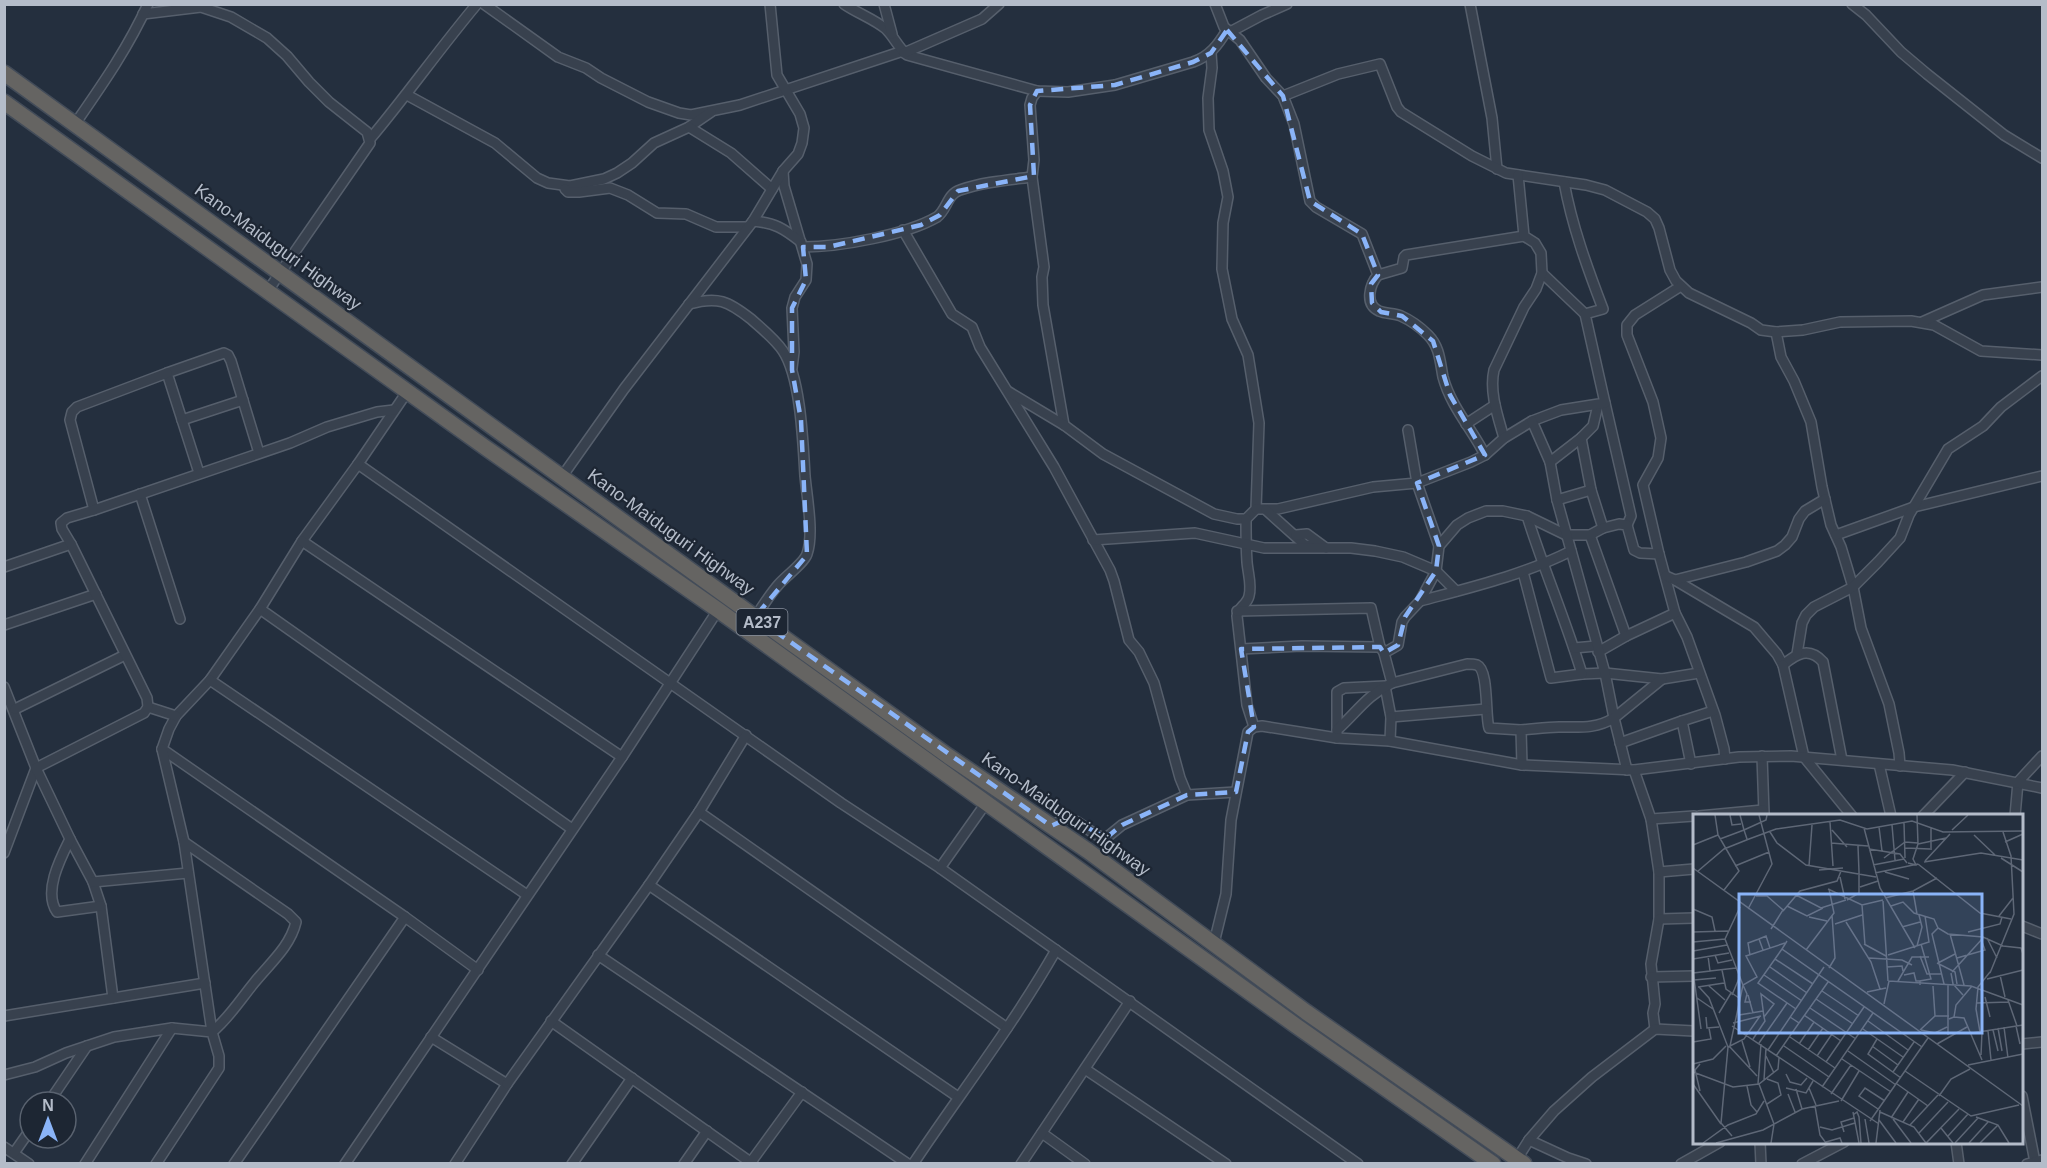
<svg xmlns="http://www.w3.org/2000/svg" width="2047" height="1168" font-family="Helvetica,sans-serif">
<style>
.lines{fill:none;stroke-linecap:round;stroke-linejoin:round}
.minor-casing{stroke:#565f6c;stroke-width:12}
.trunk-casing{stroke:#434c59;stroke-width:18}
.minor{stroke:#38414e;stroke-width:9}
.trunk{stroke:#656462;stroke-width:15}
.marked{fill:none;stroke:#8ab4f8;stroke-width:4.5;stroke-dasharray:12 8;stroke-linejoin:round}
.labels{text-anchor:middle;stroke-width:4.5;stroke-linejoin:round;paint-order:stroke}
.shield{fill:#1d2633;stroke:#878f9c;stroke-width:1.5}
.shield-label{font-size:16px;font-weight:bold;fill:#b4bcc9}
.street-label{font-size:18px;fill:#b4bcc9;stroke:#1d2633}
.inset-road{fill:none;stroke:#5e6776;stroke-width:1.5}
.view{fill:#8ab4f8;fill-opacity:0.15;stroke:#8ab4f8;stroke-width:3}
.inset-edge{fill:none;stroke:#b4bcc9;stroke-width:3}
</style>
<rect width="100%" height="100%" fill="#242f3e"/>
<g class="lines">
<defs>
<g id="minor">
<polyline points="484,4 558,57 586,68 601,78 648,102 679,113 691,115 740,105 903,51"/>
<path d="M844 4C857 13 874 19 886 29 894 37 898 47 907 55L1037 91 1068 92 1115 85 1193 62C1210 56 1218 45 1227 30"/>
<polyline points="884,4 892,34"/>
<path d="M1215 4 1224 27 1240 40 1266 78 1283 96 1294 124 1310 201 1316 207 1362 234 1378 275C1370 284 1364 304 1379 311 1386 314 1394 313 1401 316 1410 320 1421 328 1428 335 1440 347 1440 362 1443 377 1451 407 1472 429 1485 455"/>
<polyline points="1470,4 1492,118 1497,169"/>
<polyline points="1852,4 1866,15 1901,52 1927,74 2004,135 2042,158"/>
<polyline points="143,14 201,7 231,17 267,38 287,56 309,82 329,102 367,132 370,143 267,292"/>
<polyline points="1230,32 1262,15 1287,4"/>
<polyline points="904,53 982,19 999,4"/>
<polyline points="1037,91 1032,98 1030,105 1034,160 1032,177 1044,267 1042,277 1043,305 1064,425"/>
<polyline points="407,95 495,143 537,178 548,183 570,186 604,179 617,173 632,163 654,143 689,127 711,112"/>
<polyline points="1283,96 1338,74 1380,64 1397,107 1401,112 1472,156 1506,173 1586,185 1605,190 1647,212 1655,219 1659,228 1670,270 1676,281 1689,293 1751,323 1761,330 1776,332 1803,330 1840,322 1911,321 1934,325 1981,351 2042,355"/>
<path d="M75 124C102 85 128 48 148 4"/>
<polyline points="689,127 731,153 772,189"/>
<path d="M370 139C407 95 440 48 477 4"/>
<polyline points="783,171 784,186 807,264 806,280 795,297 792,308 794,352 792,368"/>
<polyline points="565,189 568,192 579,192 610,188 628,195 657,213 686,214 716,227 748,227"/>
<path d="M753 221C775 223 783 228 801 242"/>
<polyline points="903,230 952,314 972,327 980,347 1054,467 1110,570 1114,581 1129,640 1139,652 1154,683 1180,778 1187,795"/>
<path d="M803 247C839 247 906 235 937 217 947 210 947 194 960 190 983 182 1008 180 1032 177"/>
<polyline points="1542,273 1585,314"/>
<polyline points="1378,275 1402,268 1404,257 1406,255 1524,236"/>
<polyline points="1681,286 1635,315 1627,325 1627,335 1653,402 1661,438 1658,458 1643,485 1659,554 1675,613 1687,637 1715,715 1724,749 1725,759"/>
<path d="M689 304C718 296 728 301 751 319 762 329 775 339 783 351 801 378 803 444 805 476 807 498 814 534 807 554 804 563 786 576 779 584 770 594 763 606 755 617"/>
<polyline points="1922,322 1983,295 2042,287"/>
<polyline points="1776,332 1781,357 1794,381 1811,422 1822,487 1831,525 1841,547 1853,587 1861,628 1889,704 1899,753 1900,766"/>
<polyline points="407,392 358,464 841,803 940,868 1358,1164"/>
<polyline points="1009,392 1064,425 1103,454 1214,514 1237,519 1246,519 1256,509 1259,423 1248,355 1232,319 1222,269 1223,223 1228,197 1223,171 1209,130 1208,98 1212,68 1211,53"/>
<polyline points="1605,403 1631,516 1627,525"/>
<polyline points="182,420 243,400"/>
<polyline points="1466,424 1495,405"/>
<polyline points="1408,430 1417,483 1439,546"/>
<path d="M1504 438C1498 417 1489 392 1494 370L1524 307 1536 289 1542 273 1541 253 1535 243 1524 236 1518 175"/>
<polyline points="1581,438 1591,490"/>
<polyline points="1550,462 1581,438 1593,426 1598,405"/>
<polyline points="358,464 302,541 260,609 210,680 176,716 169,729 162,749 405,917 478,970"/>
<polyline points="199,473 167,373 224,353 228,355 231,361 259,453"/>
<polyline points="561,478 624,389 753,221 783,171 798,154 802,143 804,128 800,114 777,75 770,4"/>
<polyline points="140,494 180,619"/>
<polyline points="1557,500 1591,490 1603,528"/>
<path d="M1256 509H1278L1373 487 1417 483 1471 462 1485 455 1504 438 1532 421 1561 410 1605 403 1585 314 1603 309C1587 267 1572 226 1564 182"/>
<polyline points="94,510 70,420 72,412 77,407 167,373"/>
<polyline points="1266,510 1305,545 1313,546"/>
<path d="M1527 516C1544 570 1566 621 1582 674L1605 673 1662 679 1699 673"/>
<path d="M1246 519C1246 533 1246 548 1247 562 1248 574 1252 585 1249 596 1247 605 1238 607 1237 616L1247 705 1254 727"/>
<polyline points="1296,535 1307,534 1326,548"/>
<polyline points="1590,535 1626,636"/>
<polyline points="1836,535 1914,507 2042,476"/>
<polyline points="1093,540 1195,533 1264,548 1351,548 1375,551 1403,557 1436,571 1456,591"/>
<polyline points="302,541 622,757"/>
<polyline points="4,567 71,544"/>
<polyline points="1523,572 1551,678 1582,674"/>
<path d="M1666 576 1675 580 1754 627 1777 654 1783 665C1796 654 1809 646 1823 662L1842 760"/>
<polyline points="1675,580 1746,562 1777,551 1785,545 1792,537 1799,519 1805,511 1825,499"/>
<path d="M1420 601C1472 587 1523 575 1571 551"/>
<polyline points="260,609 572,829"/>
<polyline points="1237,611 1371,608 1380,647"/>
<polyline points="4,625 96,594"/>
<polyline points="1574,648 1596,646"/>
<polyline points="1241,649 1302,646 1380,647 1383,651"/>
<polyline points="1598,652 1626,636 1675,613"/>
<polyline points="1797,654 1802,623 1806,615 1814,607 1853,587 1878,562 1900,538 1909,515 1948,449 1983,426 2001,407 2042,376"/>
<polyline points="1783,665 1804,757 1852,816"/>
<polyline points="210,680 527,895"/>
<path d="M1392 683 1467 664C1470 664 1474 664 1477 665 1489 670 1485 716 1489 728L1521 730"/>
<polyline points="4,687 36,768 4,853"/>
<polyline points="148,707 176,716"/>
<polyline points="15,709 125,655"/>
<polyline points="1682,721 1713,711"/>
<polyline points="1337,730 1337,692 1344,688 1385,686 1391,717 1486,709"/>
<path d="M1337 738V730C1358 711 1366 696 1392 683L1384 653 1398 645 1402 622 1405 617 1420 601 1436 571 1439 546 1457 525 1468 518 1486 511H1503L1527 516 1566 535H1590L1603 528 1619 524 1627 525 1634 550 1640 553 1659 554"/>
<polyline points="1390,741 1391,717"/>
<polyline points="1620,743 1682,721 1691,764"/>
<polyline points="162,749 184,842"/>
<polyline points="1762,756 1764,813"/>
<polyline points="1879,764 1891,816"/>
<path d="M1522 765 1521 730C1534 729 1547 727 1559 727 1580 727 1596 729 1614 718L1605 673 1557 500 1550 462 1532 421"/>
<polyline points="1627,770 1614,718 1662,679"/>
<polyline points="1634,770 1651,819 1659,872 1659,919 1651,964 1655,1004 1653,1013 1655,1029"/>
<polyline points="699,812 1007,1028"/>
<polyline points="1699,816 1763,810"/>
<polyline points="1923,816 1965,772"/>
<polyline points="2015,816 2018,782 2042,756"/>
<polyline points="1651,819 1694,816"/>
<path d="M1051 826C1055 824 1061 820 1065 819 1080 817 1091 837 1106 838L1122 825 1187 795 1236 792"/>
<polyline points="70,839 93,882 101,906 113,998"/>
<polyline points="940,868 986,803"/>
<polyline points="1659,872 1694,869"/>
<polyline points="93,882 188,873"/>
<polyline points="649,885 958,1097"/>
<path d="M101 906 57 912C43 892 60 859 70 839L36 768 144 713 148 707 147 698 71 544 62 529 61 523 67 518 94 510 290 443 327 427 377 412 394 410"/>
<polyline points="1659,919 1694,918"/>
<polyline points="2022,926 2042,934"/>
<polyline points="1214,943 1226,894 1231,820 1248,732 1254,727 1262,726 1337,738 1390,741 1522,765 1634,770 1739,757 1791,756 1952,770 2042,788"/>
<polyline points="598,955 908,1164"/>
<polyline points="1651,977 1694,976"/>
<polyline points="4,1016 205,983"/>
<polyline points="551,1021 753,1164"/>
<polyline points="431,1037 507,1084 455,1164"/>
<polyline points="2022,1044 2042,1042"/>
<polyline points="1085,1069 1226,1164"/>
<path d="M4 1075 35 1067 66 1053 114 1037 172 1028 212 1032C229 1018 240 1000 254 983 269 964 290 947 296 922L288 914 184 842 212 1032 219 1056V1068L156 1164"/>
<polyline points="507,1084 649,885 699,812 746,735"/>
<polyline points="2022,1096 2035,1162"/>
<polyline points="49,1102 87,1046"/>
<polyline points="1042,1133 1085,1164"/>
<polyline points="1529,1140 1554,1111 1592,1077 1655,1029 1694,1031"/>
<polyline points="1760,1142 1761,1164"/>
<polyline points="1956,1142 1959,1164"/>
<polyline points="4,1147 29,1164"/>
<polyline points="14,1153 30,1130"/>
<polyline points="1517,1159 1529,1140 1568,1158 1586,1164"/>
<polyline points="751,1162 802,1092"/>
<polyline points="85,1164 172,1028"/>
<polyline points="234,1164 405,917"/>
<polyline points="345,1164 622,757 718,610"/>
<polyline points="572,1164 632,1078"/>
<polyline points="684,1164 707,1131"/>
<path d="M913 1164C961 1092 1014 1024 1056 950"/>
<polyline points="1021,1164 1130,1001"/>
<polyline points="1681,1164 1720,1142"/>
<polyline points="1802,1164 1844,1142"/>
<polyline points="2027,1164 2042,1160"/>
</g>
<g id="trunk">
<polyline points="4,73 755,617 948,756 1088,851 1306,1012 1524,1164"/>
<polyline points="4,102 486,448 718,610 1295,1025 1493,1164"/>
</g>
</defs>
<use href="#minor" class="minor-casing"/>
<use href="#trunk" class="trunk-casing"/>
<use href="#minor" class="minor"/>
<use href="#trunk" class="trunk"/>
</g>
<path class="marked" d="M1227 30 1283 96 1310 201 1362 234 1378 275 1371 284 1372 303 1381 312 1402 316 1433 341 1450 395 1485 455 1417 483 1439 546 1436 571 1405 617 1398 645 1384 653 1380 647 1241 649 1254 727 1248 732 1236 792 1187 795 1122 825 1106 838 1076 821 1066 819 1051 826 755 617 807 555 801 420 792 370V308L806 280 803 247H828L921 225 940 215 958 191 1034 176 1030 105 1037 91 1115 85 1193 62 1211 53Z"/>
<g class="labels">
<rect class="shield" x="736.5" y="609" width="51" height="26" rx="4.5"/>
<g class="shield-label">
<text x="762" y="628">A237</text>
</g>
<g class="street-label">
<text transform="translate(278 247) rotate(36)" y="6">Kano-Maiduguri Highway</text>
<text transform="translate(671 532) rotate(36)" y="6">Kano-Maiduguri Highway</text>
<text transform="translate(1066 814) rotate(35)" y="6">Kano-Maiduguri Highway</text>
</g>
</g>
<g transform="translate(1693 814)">
<rect width="330" height="330" fill="#242f3e"/>
<path class="inset-road" d="M22 1 25 21 46 57 31 76M37 1 39 11 48 10M137 8 140 52M211 9 212 44M199 11 202 46M186 13 189 37M171 14 187 74 222 134M238 14V36M139 16 154 33M259 16 275 1M77 18 84 29 113 51 183 63M281 21 302 41M27 25 51 16 47 1M54 25 51 16 73 6 74 1M312 28 330 20M138 29 175 32M225 30 253 24M0 31 25 21M165 32 166 58M212 34 237 35M176 35 207 40 214 49M191 44 212 28 225 29M308 44 330 58M232 47 257 20M231 48 288 39 330 46M215 49 223 51 220 45 225 30 224 1M225 50 287 99 318 105M180 51 211 45M42 52 76 38M116 52 119 11M0 54 330 292M126 56 150 54M5 57 31 35 56 25 83 15 147 6 174 15 219 7 250 18 330 17M192 58 216 65M182 59 225 50M147 63 152 85M167 73 185 67M135 75 169 91 190 86M220 77 224 100M103 81 128 94 153 86M63 82H74L90 96 78 115M192 84 220 77 244 64M154 86 166 79V58M190 87 195 167M169 91 172 131M94 92 114 102 130 94M198 92 210 88 221 99 241 105 245 114 255 120 290 123 310 132 328 134 330 140M0 95 19 103 22 117M55 95 79 50 66 1M90 97 107 77 144 67 148 57M306 102 320 84M116 103 134 107M153 108 178 148 187 175M142 110 169 101M209 113 227 108M245 114 239 120 251 170M0 118 35 117M275 118 307 110 309 103M257 120 271 171M294 124 304 144M94 127 89 135 229 233M0 128 32 125M171 130 193 142M224 132 229 113 226 101M89 135 65 169 103 195M70 136 66 125 73 122 77 134M113 136 141 99 136 75M0 137 34 131M22 141 25 149 39 146M57 141 55 129 66 125M195 141 236 128 232 102M227 142 234 160H248M176 144 209 146 219 151M264 144 292 136 288 125M0 145 36 139M82 145 120 170M244 149 262 158 264 170M245 149 262 140M77 153 114 179M194 153 209 152 210 157M136 154 142 144 139 101M29 156 33 175 46 184M0 157 8 215M17 157 43 154M259 158 290 124M0 159 17 157 15 142M258 159 260 170 270 181M297 159 321 100 318 42 310 18M71 161 109 187M211 161 221 159 223 167H227M307 161 312 183M294 165 330 156M1 166 23 164M205 167 219 143H236M227 171V167L238 165 228 130M16 172 32 186M240 172 242 202M5 173 31 169M6 173 16 184 35 233 28 309 39 322M129 177 166 202M174 178 193 174M39 181 47 162M55 181 60 199M292 183 297 203M4 184 20 195M123 185 160 210M315 186 324 212M58 188H52L54 180 50 171 64 163 53 142 92 129M284 189 316 188M191 190 196 167 278 172 330 191M117 194 163 225M26 199 38 179M46 201 70 197M111 201 148 227M13 203 14 214 26 213M261 203 271 204 289 246M256 205 261 203 263 191 279 172M175 207 215 236M40 209 68 202M106 209 135 168M39 212 186 310M323 212 327 230M311 213 315 244M305 214 309 237M170 215 210 243M227 216 242 202H256M228 216 242 219 254 213M300 216 305 237M295 217 298 246M287 218 283 195 285 173 297 158M279 219 330 211M255 221V170M97 223 142 254M60 225 72 207 71 203 68 180 81 190 71 203M184 225 175 240 208 264M49 227 57 253M0 228 18 225 16 214M66 229 94 189M106 230 121 208M244 230 274 213M36 232 64 262M37 232 50 171 32 125 47 93M91 232 136 263M179 232 205 251M35 233 51 225 67 202M75 236 131 153M115 236 130 214M155 237 203 271M288 241 289 218M73 242 81 259M83 242 106 209 97 203M124 242 139 220M149 245 198 278M133 248 171 193M0 250 20 245 33 232M7 250 2 256 7 277M275 251 330 240M212 257 278 302 326 291M0 258 40 273 66 270 85 255 86 244M200 258 221 228M93 260 97 268 108 271 114 264M71 266 73 234M0 270 28 310M65 270 68 230M66 270 81 310M204 270 235 292M54 272 58 291 64 298M129 273 180 199M93 274 113 279 120 267M116 274 123 291M103 275 109 295M95 280 102 298M138 280 158 251M246 282 258 265 277 255M148 287 166 257M74 290 88 281 85 269 74 265M122 292 127 321 133 329M185 295 166 282 172 274 192 287M160 298 166 329M187 298 221 313 233 329 266 295M160 301 164 298 166 303 168 329M283 303 305 311 316 329M198 304 215 278M172 305 176 329M200 305 218 329M186 306 203 329M177 307 235 224M210 308 226 285M217 311 245 281M127 313 139 316 162 309M248 314 260 329M151 318 148 308 161 304M226 319 255 288M255 322 275 300M133 328 147 324 149 329M10 329 35 311 63 300 71 287M23 329 70 316 109 295 146 287M78 329 81 310M183 329 187 296M262 329 285 304M276 329 295 308M287 329 305 311"/>
<path class="view" d="M46 80H289V219H46Z"/>
<rect width="330" height="330" class="inset-edge"/>
</g>
<rect width="2047" height="1168" fill="none" stroke="#b4bcc9" stroke-width="12"/>
<g transform="translate(48 1120)"><circle r="28" fill="#1d2633" stroke="#59626f" stroke-width="1.5"/>
<path d="M0-4.5L10 22L0 15L-10 22Z" fill="#8ab4f8"/>
<text y="-9" font-size="16" font-weight="bold" text-anchor="middle" fill="#b4bcc9">N</text>
</g>
</svg>
